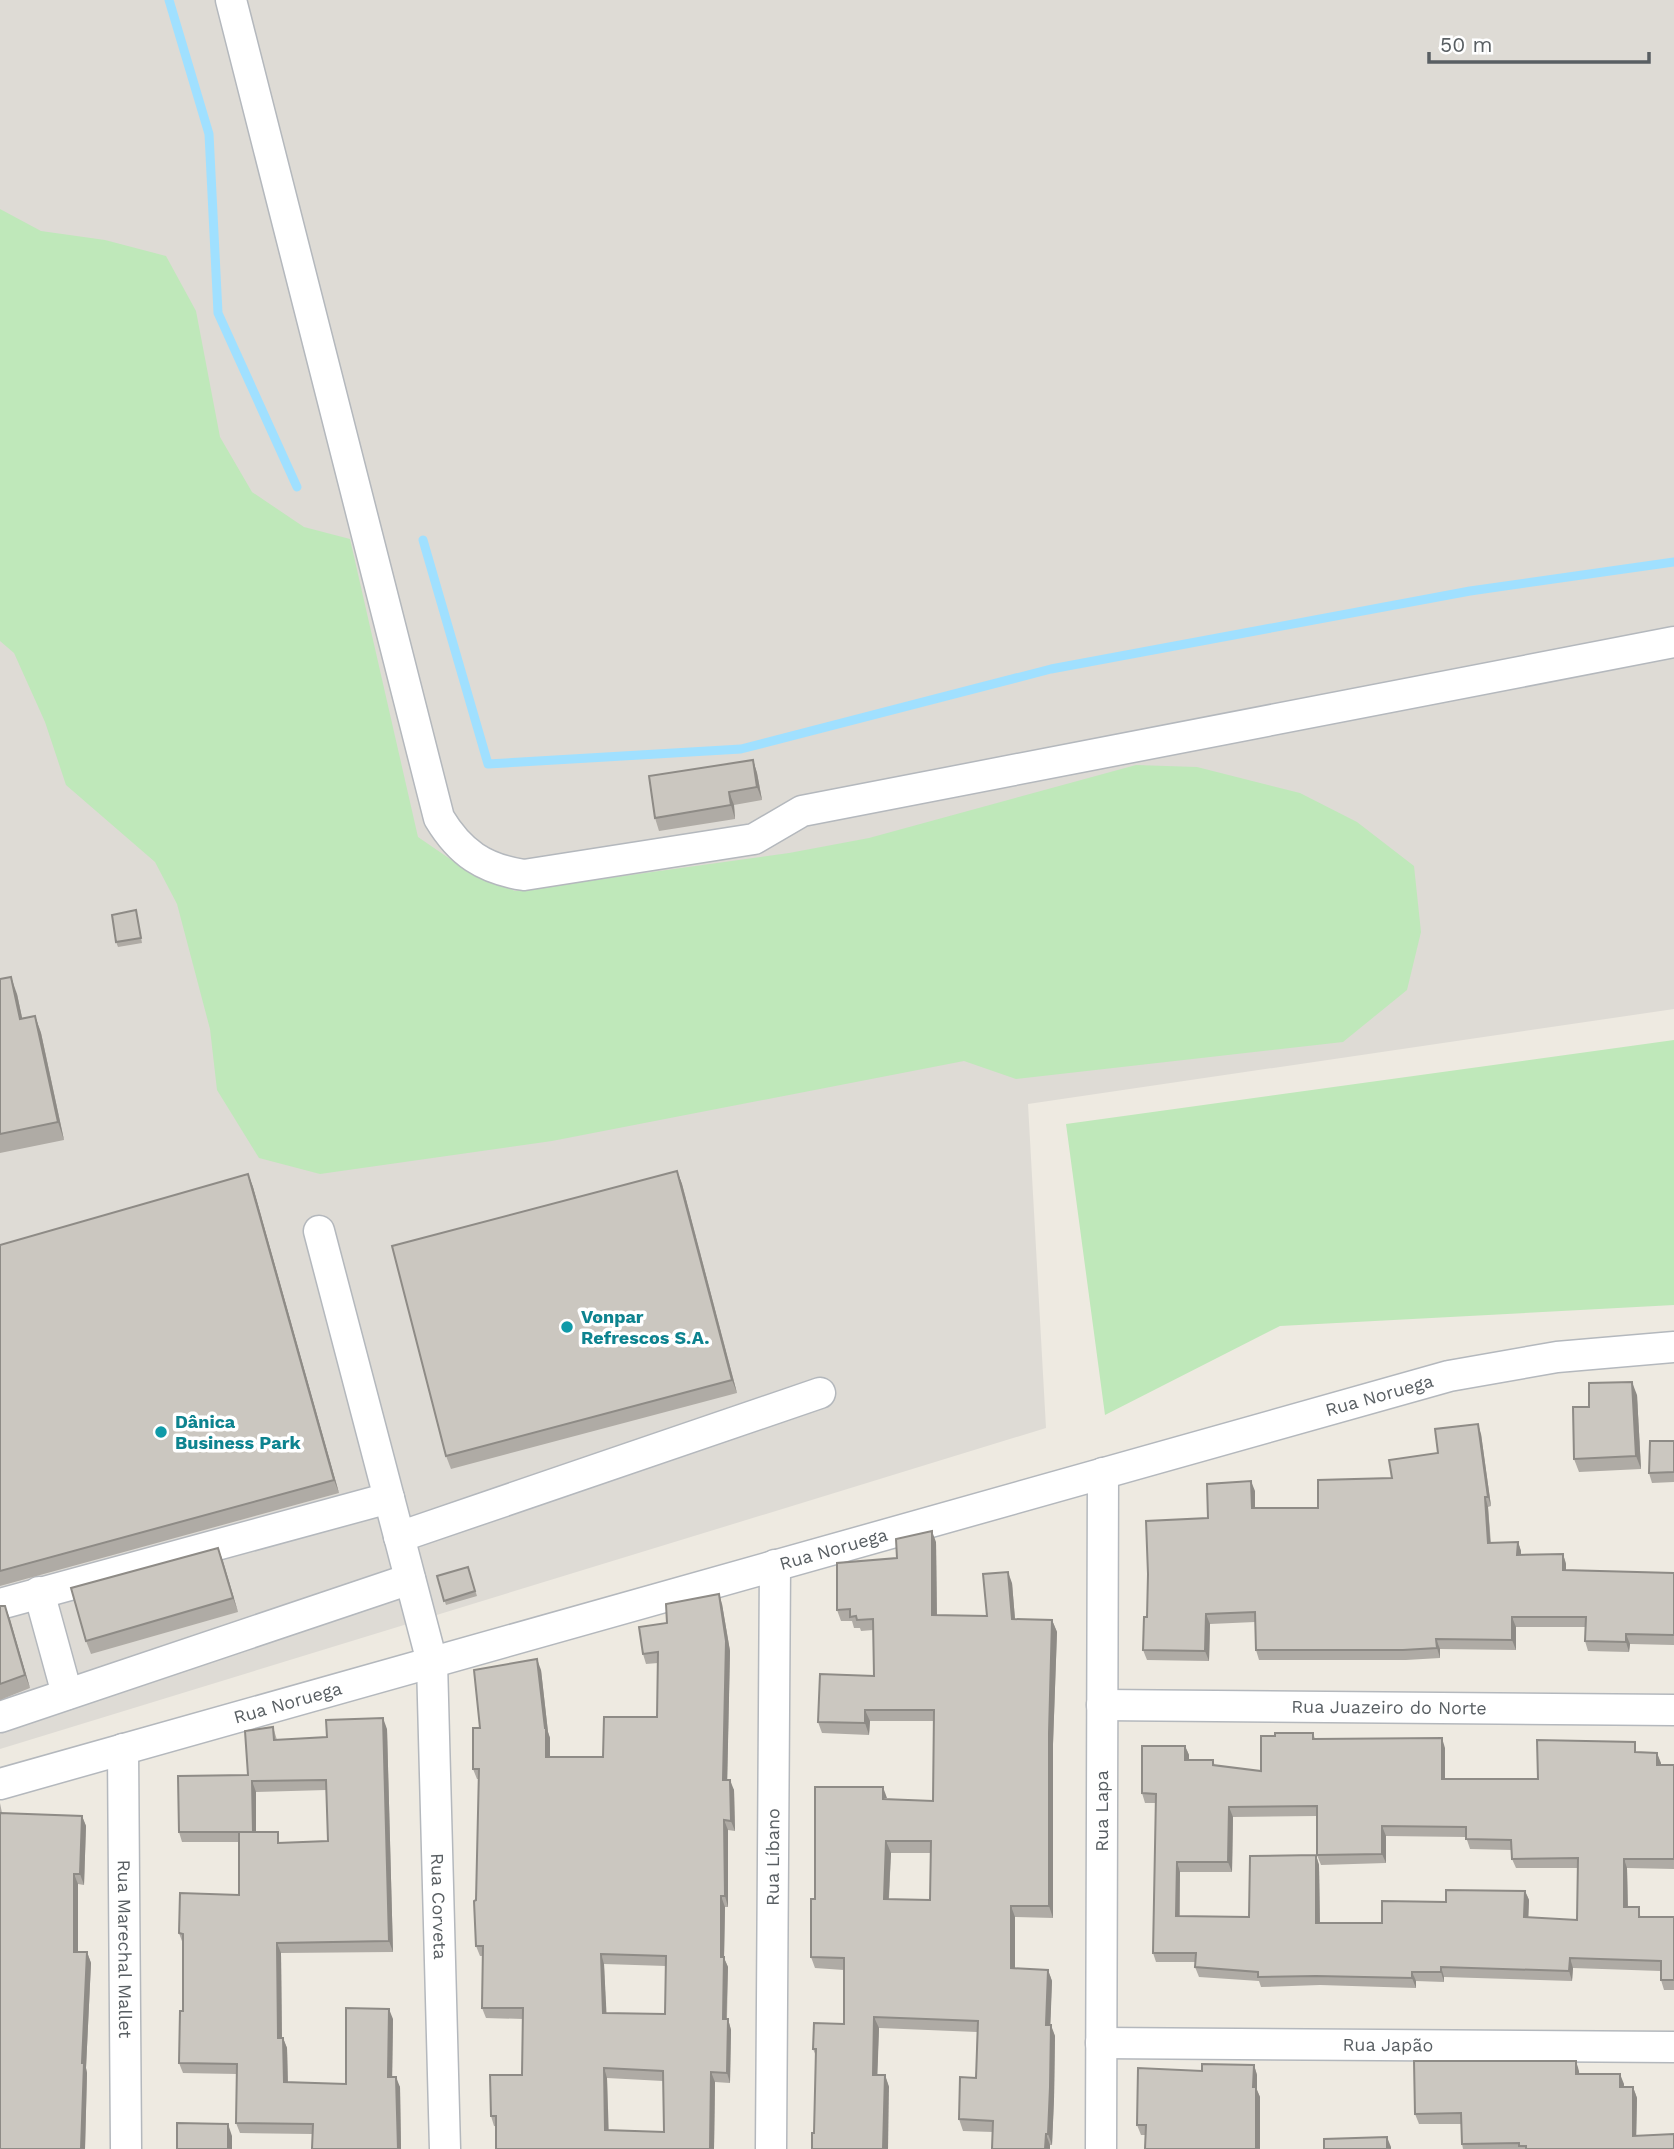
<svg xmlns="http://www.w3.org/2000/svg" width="1674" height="2149" font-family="'Work Sans',sans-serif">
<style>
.industrial{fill:#dedbd5}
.green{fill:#bfe8ba}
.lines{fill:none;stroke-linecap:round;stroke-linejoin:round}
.stream{stroke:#a0e0ff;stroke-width:9}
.minor-casing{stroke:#b4b8bd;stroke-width:33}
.minor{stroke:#fff;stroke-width:30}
.wall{fill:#afaba5;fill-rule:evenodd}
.shaded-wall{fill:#8e8b86}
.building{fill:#cbc7c0;stroke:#8e8b86;stroke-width:2;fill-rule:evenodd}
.culture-dot{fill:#0f9aa8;stroke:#fff;stroke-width:2.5}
.labels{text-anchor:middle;stroke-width:7;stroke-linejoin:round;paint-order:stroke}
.culture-label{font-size:18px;font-weight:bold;fill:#0d838f;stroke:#fff;text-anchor:start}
.street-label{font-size:18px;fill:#595f63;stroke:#fff}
</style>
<rect width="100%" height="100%" fill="#eeeae1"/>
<polygon class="industrial" points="0,0 1674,0 1674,1009 1028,1104 1046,1428 0,1749"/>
<g class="green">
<polygon points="0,209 41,231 105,240 166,256 196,311 220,437 252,492 304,527 350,539 418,837 469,872 515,891 789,853 869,838 1136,765 1197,767 1300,793 1357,822 1414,866 1421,932 1407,990 1343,1042 1016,1079 964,1061 552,1141 320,1174 259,1158 217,1090 210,1029 177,904 155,862 66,785 45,722 14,653 0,641"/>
<polygon points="1674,1040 1674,1305 1280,1326 1105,1415 1066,1124"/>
</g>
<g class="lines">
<g class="stream">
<polyline points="169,0 209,134 218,313 297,487"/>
<polyline points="423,540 488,764 741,749 1051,669 1470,591 1674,562"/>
</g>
<defs>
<g id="minor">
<path d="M231 0 439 818C460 853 484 869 524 875L754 839 802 811 1674 642"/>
<path id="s1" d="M319 1231 432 1662 445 2149"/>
<polyline points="399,1537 820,1393"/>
<polyline points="39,1592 67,1694"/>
<polyline points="0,1604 389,1498"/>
<path id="s2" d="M1102 1705 1674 1710"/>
<polyline points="0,1717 410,1579"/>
<path id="s3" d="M123 1749 126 2149"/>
<path id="s4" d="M0 1784 1449 1376 1557 1357 1674 1347"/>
<path id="s5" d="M1101 2043 1674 2047"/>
<path id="s6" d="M771 2149 775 1565"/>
<path id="s7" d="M1101 2149 1103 1473"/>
</g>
</defs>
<use href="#minor" class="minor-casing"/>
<use href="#minor" class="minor"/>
</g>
<g class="wall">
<polygon points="753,760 757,773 762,800 734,805 735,819 659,831 655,818"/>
<polygon points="136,910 142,943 118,947 116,942"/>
<polygon points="0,979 17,994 22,1018 35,1016 41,1033 64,1140 0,1153"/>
<polygon points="677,1171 682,1184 737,1393 451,1469 446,1456"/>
<polygon points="248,1174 253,1187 339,1493 0,1586 0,1354"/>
<polygon points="1637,1395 1641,1469 1579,1472 1574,1459 1589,1407"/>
<polygon points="1481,1434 1491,1506 1488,1507 1491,1543 1518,1542 1521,1551 1521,1555 1563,1554 1566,1564 1566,1570 1674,1573 1674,1645 1630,1644 1629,1652 1588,1651 1585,1641 1585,1627 1516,1627 1516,1650 1440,1649 1440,1658 1406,1660 1259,1660 1256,1650 1255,1622 1210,1624 1209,1661 1147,1660 1143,1650 1147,1617 1208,1518 1255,1491 1255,1508 1318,1508 1392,1478 1438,1453"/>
<polygon points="1674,1441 1674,1482 1652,1483 1649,1473"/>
<path d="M936 1542 937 1615 987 1616 1012 1583 1015 1619 1052 1620 1057 1632 1053 1744V1918L1015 1917V1968L1048 1970 1052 1981 1050 2025 1055 2036 1054 2099 1052 2145H1050V2149H992L993 2132 963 2131 959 2119 976 2078 977 2032 879 2028 877 2075H885L889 2087 814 2133 816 2056 813 2049 844 2024V1970L815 1968 811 1957 815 1899 887 1799 933 1801 934 1721H870L869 1735 822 1733 818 1722 874 1676 873 1630 861 1631 860 1628H854L852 1621H841L837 1610 897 1558ZM891 1853H931L930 1900 889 1899Z"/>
<polygon points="218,1548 238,1612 91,1654 86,1641"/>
<polygon points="468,1567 477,1596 446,1605 437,1576"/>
<path d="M722 1604 730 1651 727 1780 734 1790 735 1831 728 1830V1907H725L724 1958 728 1967 727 2019H728L731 2030 730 2083 715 2082 714 2149 494 2126 491 2116 522 2075 523 2019 486 2018 482 2008 483 1956H480L476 1946 479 1779H477L473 1769 480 1728 541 1670 548 1732 550 1738V1757H603L657 1717 658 1663 646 1664 643 1654 667 1623ZM604 1964 666 1966 665 2014 606 2013ZM607 2078 663 2081 664 2132 608 2130Z"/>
<polygon points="0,1606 5,1606 30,1688 0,1700"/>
<path d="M273 1727 277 1740 327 1737 387 1729 393 1952 281 1953 282 2038H283L287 2048 288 2082 346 2084 393 2019 392 2077 400 2087 401 2149H312V2134L240 2133 236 2123 237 2074 183 2073 179 2063 183 2011V1944L179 1933 239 1895V1842H182L179 1832 248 1775ZM326 1790 328 1841 282 1843 256 1832V1792Z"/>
<path d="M1313 1733 1315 1739 1445 1748V1779H1538L1638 1752 1657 1753 1661 1765H1674V1869L1627 1868 1628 1907 1642 1917H1674V1990H1664L1661 1980V1971L1573 1968 1572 1981 1444 1977V1982L1416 1981V1988L1320 1985 1261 1987 1259 1981 1199 1977 1195 1967 1196 1962H1156L1153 1953 1156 1803H1145L1142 1793 1185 1746 1189 1755V1760H1213L1215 1766 1261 1771ZM1317 1816V1855L1321 1865 1386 1863V1836L1466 1837 1470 1849 1512 1850V1859L1516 1868H1578L1577 1920 1528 1917 1529 1900 1525 1891 1446 1902 1382 1923H1320L1319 1865 1316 1855 1249 1917 1180 1916V1872H1232L1233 1817Z"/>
<polygon points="0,1803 2,1813 82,1816 86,1826 84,1885 78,1884 78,1952 87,1952 91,1963 86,2068 87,2073 85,2149 0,2149"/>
<polygon points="1576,2061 1579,2074 1624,2084 1624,2087 1633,2087 1637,2098 1636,2136 1674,2149 1463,2149 1462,2144 1461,2124 1419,2124 1415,2114"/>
<polygon points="1254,2065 1257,2075 1257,2090 1260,2097 1260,2149 1145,2149 1146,2135 1141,2135 1137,2125 1202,2071"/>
</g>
<g class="shaded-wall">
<polygon points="753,760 757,773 762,800 757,787"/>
<polygon points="729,792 734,805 735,819 731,805"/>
<polygon points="11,977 17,994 26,1036 20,1019"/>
<polygon points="35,1016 41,1033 64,1140 58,1122"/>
<polygon points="677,1171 682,1184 737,1393 732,1380"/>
<polygon points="248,1174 253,1187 339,1493 334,1480"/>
<polygon points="1632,1382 1637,1395 1641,1469 1636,1456"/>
<polygon points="1478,1424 1481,1434 1491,1506 1488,1497"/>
<polygon points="1251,1481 1255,1491 1255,1517 1252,1508"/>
<polygon points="1485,1497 1488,1507 1491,1553 1488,1543"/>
<polygon points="932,1531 936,1542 937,1626 932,1615"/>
<polygon points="1518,1542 1521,1551 1521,1565 1517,1555"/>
<polygon points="218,1548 223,1561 238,1612 233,1598"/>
<polygon points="1563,1554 1566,1564 1566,1580 1563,1570"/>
<polygon points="1008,1572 1012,1583 1016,1631 1012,1619"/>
<polygon points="719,1594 722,1604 730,1651 727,1791 723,1780"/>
<polygon points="5,1606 10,1619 30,1688 25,1675"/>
<polygon points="1206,1614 1210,1624 1209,1661 1205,1651"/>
<polygon points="1512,1617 1516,1627 1516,1650 1512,1640"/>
<polygon points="1052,1620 1057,1632 1053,1744 1053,1918 1049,1906 1049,1733"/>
<polygon points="1626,1634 1630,1644 1629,1652 1626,1642"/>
<polygon points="1436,1639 1440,1649 1440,1658 1437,1648"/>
<polygon points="537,1659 541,1670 548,1732 550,1738 550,1767 546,1757 545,1728"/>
<polygon points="865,1710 870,1721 869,1735 865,1723"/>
<polygon points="383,1718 387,1729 393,1952 389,1941"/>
<polygon points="1442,1738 1445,1748 1445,1788 1442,1779"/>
<polygon points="1185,1746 1189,1755 1189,1769 1185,1760"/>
<polygon points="1657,1753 1661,1763 1660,1774 1657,1765"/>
<polygon points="730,1780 734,1790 735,1831 731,1821"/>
<polygon points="252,1781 256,1792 256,1842 253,1832"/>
<polygon points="883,1787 887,1798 883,1799"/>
<polygon points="1229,1807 1233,1817 1232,1872 1228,1862"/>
<polygon points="82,1816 86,1826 84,1885 80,1874"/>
<polygon points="724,1820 728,1830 728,1907 725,1896"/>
<polygon points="1382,1826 1386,1836 1386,1863 1382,1854"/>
<polygon points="886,1841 891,1853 888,1911 884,1899"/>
<polygon points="1316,1855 1319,1865 1320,1932 1316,1923"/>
<polygon points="1624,1859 1627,1868 1628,1917 1624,1907"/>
<polygon points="1177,1862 1180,1872 1179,1925 1176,1916"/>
<polygon points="74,1874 78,1884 78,1962 74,1952"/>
<polygon points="1525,1891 1529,1900 1528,1927 1524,1917"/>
<polygon points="721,1896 725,1907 724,1958 728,1967 726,2029 723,2019 721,1957"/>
<polygon points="1011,1906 1015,1917 1015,1980 1011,1968"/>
<polygon points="277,1943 281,1953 282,2048 278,2038"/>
<polygon points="87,1952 91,1963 86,2068 87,2073 85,2149 81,2149 82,2063"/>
<polygon points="601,1954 604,1964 607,2023 603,2013"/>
<polygon points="1570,1958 1573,1968 1572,1981 1569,1971"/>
<polygon points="1441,1967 1444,1977 1444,1982 1441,1972"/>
<polygon points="1048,1970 1052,1981 1050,2036 1046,2025"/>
<polygon points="1412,1972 1416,1981 1416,1988 1412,1978"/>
<polygon points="389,2009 393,2019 392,2087 388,2077"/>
<polygon points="874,2017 879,2028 877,2086 873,2075"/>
<polygon points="728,2019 731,2030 730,2083 727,2073"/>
<polygon points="1051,2025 1055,2036 1054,2099 1052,2145 1048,2134"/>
<polygon points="283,2038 287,2048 288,2092 284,2082"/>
<polygon points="1576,2061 1579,2071 1580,2084 1576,2074"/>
<polygon points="1254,2065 1257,2075 1257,2090 1260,2097 1260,2149 1256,2149 1253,2087"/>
<polygon points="604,2068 607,2078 609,2140 605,2130"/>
<polygon points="711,2072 715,2082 714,2149 710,2149"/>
<polygon points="1620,2074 1624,2084 1623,2098 1620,2087"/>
<polygon points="885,2075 889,2087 888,2149 883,2149"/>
<polygon points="396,2077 400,2087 401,2149 398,2149"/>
<polygon points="1633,2087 1637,2098 1636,2146 1633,2136"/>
<polygon points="228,2124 232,2136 232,2149 228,2149"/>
<polygon points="1046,2134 1050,2145 1050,2149 1045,2149"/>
<polygon points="1387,2137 1391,2147 1391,2149 1387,2149"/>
</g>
<g class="building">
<polygon points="753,760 757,787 729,792 731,805 655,818 649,776"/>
<polygon points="136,910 141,938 116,942 112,915"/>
<polygon points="11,977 20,1019 35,1016 58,1122 0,1134 0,979"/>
<polygon points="677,1171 732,1380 446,1456 392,1246"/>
<polygon points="248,1174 334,1480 0,1571 0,1245"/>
<polygon points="1632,1382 1636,1456 1574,1459 1573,1407 1589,1407 1589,1383"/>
<polygon points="1478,1424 1488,1497 1485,1497 1488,1543 1518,1542 1517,1555 1563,1554 1563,1570 1674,1573 1674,1635 1626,1634 1626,1642 1585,1641 1586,1617 1512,1617 1512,1640 1436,1639 1437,1648 1403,1650 1256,1650 1255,1612 1206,1614 1205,1651 1143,1650 1144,1617 1147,1617 1148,1574 1146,1521 1208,1518 1207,1484 1251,1481 1252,1508 1318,1508 1318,1480 1392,1478 1389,1460 1438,1453 1435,1429"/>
<polygon points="1650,1441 1674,1441 1674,1472 1649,1473"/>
<path d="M932 1531V1615L987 1616 983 1574 1008 1572 1012 1619 1052 1620 1049 1733V1906H1011V1968L1048 1970 1046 2025H1051L1050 2087 1048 2134H1046L1045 2149H992L993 2121 959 2119 960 2077 976 2078 978 2021 874 2017 873 2075H885L883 2149H812V2133H814L816 2049H813L814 2023 844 2024V1958L811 1957V1899H815V1787H883V1799L933 1801 934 1710H865V1723L818 1722 820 1674 874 1676 873 1619 857 1620 856 1616 850 1617V1609L837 1610V1563L897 1558 896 1539ZM886 1841H931L930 1900 884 1899Z"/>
<polygon points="218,1548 233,1598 86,1641 71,1588"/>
<polygon points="468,1567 475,1591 444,1601 437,1576"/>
<path d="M719 1594 726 1641 723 1780H730L731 1821 724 1820 725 1896H721V1957H724L723 2019H728L727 2073 711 2072 710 2149H496V2116H491L490 2075H522L523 2008H482L483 1946H476L474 1901 476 1900 479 1769H473V1728H480L474 1670 537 1659 545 1728H546V1757H603L604 1717H657L658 1652 643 1654 639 1627 667 1623 666 1604ZM601 1954 666 1956 665 2014 603 2013ZM604 2068 663 2071 664 2132 605 2130Z"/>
<polygon points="0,1606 5,1606 25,1675 0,1684"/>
<path d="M383 1718 389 1941 277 1943 278 2038H283L284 2082 346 2084V2008L389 2009 388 2077H396L398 2149H312L313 2124 236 2123 237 2064 179 2063 180 2011H183V1934L179 1933 180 1893 239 1895V1832H253H179L178 1776 248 1775 245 1731 273 1727 274 1740 327 1737 326 1720ZM326 1780 328 1841 278 1843V1832H253L252 1781Z"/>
<path d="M1275 1733H1313V1739L1442 1738V1779H1538L1537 1740 1635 1742V1752L1657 1753V1765H1674V1859H1624V1907H1639V1917H1674V1980H1661V1961L1570 1958 1569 1971 1441 1967V1972H1412V1978L1316 1976 1258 1977V1972L1195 1967 1196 1953H1153L1156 1794 1142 1793V1746H1185V1760H1213V1765L1261 1771V1736H1275ZM1317 1806V1855L1382 1854V1826L1466 1827V1839L1511 1840 1512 1859 1578 1858 1577 1920 1524 1917 1525 1891 1446 1890V1902L1382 1901V1923H1316V1855L1250 1856 1249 1917 1176 1916 1177 1862H1228L1229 1807Z"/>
<polygon points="0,1813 82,1816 80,1874 74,1874 74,1952 87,1952 82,2063 84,2063 81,2149 0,2149"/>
<polygon points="1414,2061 1576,2061 1576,2074 1620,2074 1620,2087 1633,2087 1633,2136 1674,2134 1674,2149 1526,2149 1526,2146 1519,2146 1519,2143 1462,2144 1461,2113 1415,2114"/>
<polygon points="1202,2064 1254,2065 1253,2087 1256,2087 1256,2149 1145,2149 1146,2125 1137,2125 1138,2068 1202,2071"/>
<polygon points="177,2123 228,2124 228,2149 177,2149"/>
<polygon points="1387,2137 1387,2149 1324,2149 1324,2139"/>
</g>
<g class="culture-dot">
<circle cx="567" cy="1327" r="7"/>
<circle cx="161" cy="1432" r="7"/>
</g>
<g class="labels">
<g class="culture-label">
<text x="581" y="1323">Vonpar<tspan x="581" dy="21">Refrescos S.A.</tspan></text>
<text x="175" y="1428">Dânica<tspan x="175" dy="21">Business Park</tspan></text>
</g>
<g class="street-label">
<text dy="6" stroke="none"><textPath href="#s4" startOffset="1433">Rua Noruega</textPath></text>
<text dy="6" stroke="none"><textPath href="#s4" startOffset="866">Rua Noruega</textPath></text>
<text dy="6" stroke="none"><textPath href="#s4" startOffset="299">Rua Noruega</textPath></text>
<text dy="6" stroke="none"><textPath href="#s2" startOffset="287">Rua Juazeiro do Norte</textPath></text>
<text dy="6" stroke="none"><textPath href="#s7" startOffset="338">Rua Lapa</textPath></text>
<text dy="6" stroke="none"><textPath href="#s6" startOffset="292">Rua Líbano</textPath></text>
<text dy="6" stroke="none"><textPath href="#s1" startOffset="690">Rua Corveta</textPath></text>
<text dy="6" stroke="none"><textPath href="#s3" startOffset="200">Rua Marechal Mallet</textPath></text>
<text dy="6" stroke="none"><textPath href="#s5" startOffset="287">Rua Japão</textPath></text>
</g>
</g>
<path d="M1429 52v10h220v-10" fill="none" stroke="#595f63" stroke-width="3.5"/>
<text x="1440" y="52" font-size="21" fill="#595f63" stroke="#ffffff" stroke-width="5" paint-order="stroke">50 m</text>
</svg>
